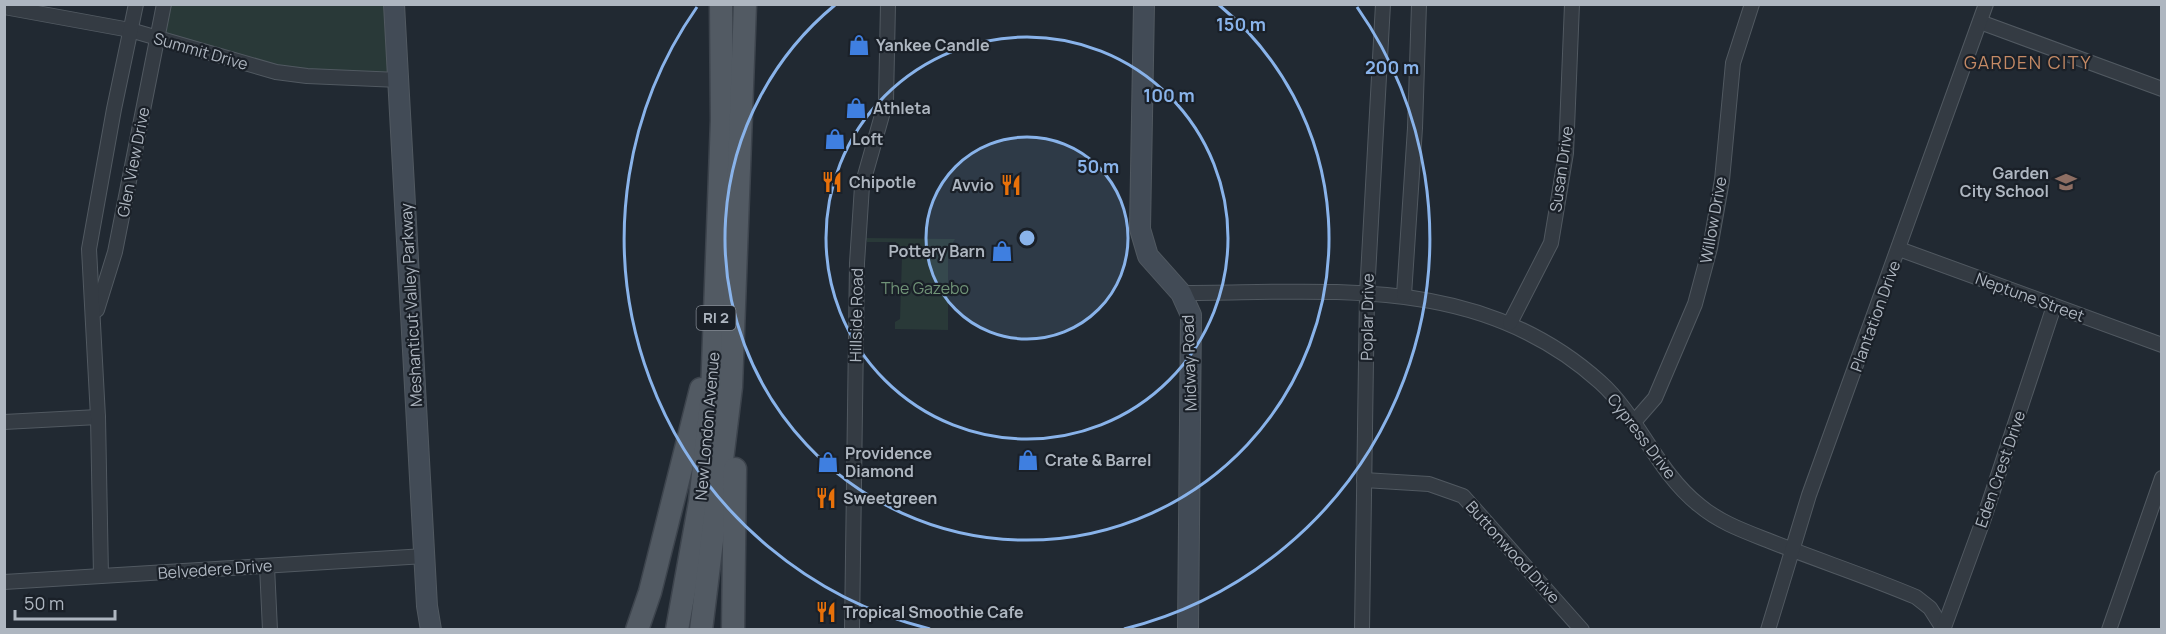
<svg xmlns="http://www.w3.org/2000/svg" width="2166" height="634" font-family="Manrope,sans-serif">
<style>
.green{fill:#293938}
.lines{fill:none;stroke-linecap:round;stroke-linejoin:round}
.street-casing{stroke:#515961;stroke-width:16}
.secondary-casing{stroke:#515961;stroke-width:22}
.primary-casing{stroke:#3d444d;stroke-width:25}
.street{stroke:#343b43;stroke-width:14}
.secondary{stroke:#424b56;stroke-width:20}
.primary{stroke:#525a63;stroke-width:22}
.ring{fill:none;stroke:#89b3ea;stroke-width:3}
.labels{text-anchor:middle;stroke-width:4.5;stroke-linejoin:round;paint-order:stroke}
.shield{fill:#1a2028;stroke:#828992;stroke-width:1.5}
.shield-label{font-size:15px;font-weight:bold;fill:#aeb6c0}
.poi-label{font-size:16px;font-weight:bold;fill:#aeb6c0;stroke:#1a2028;text-anchor:start}
.street-label{font-size:16px;fill:#aeb6c0;stroke:#1a2028}
.park-label{font-size:16px;fill:#709377;stroke:#1a2028}
.neighbourhood-label{font-size:18px;letter-spacing:1.5px;fill:#c58a65;stroke:#1a2028}
.centre{fill:#89b3ea;stroke:#1a2028;stroke-width:3}
.ring-label{font-size:18px;text-anchor:middle;font-weight:bold;fill:#89b3ea;stroke:#1a2028;stroke-width:4.5;stroke-linejoin:round;paint-order:stroke}
</style>
<rect width="100%" height="100%" fill="#212932"/>
<g class="green">
<polygon points="164,5 395,5 399,73 299,74 163,39"/>
<polygon points="866,238 955,239 948,251 948,330 895,329 895,322 900,319 902,256 896,253 896,242 867,242"/>
</g>
<g class="lines">
<defs>
<g id="street">
<polyline points="4,7 130,30 276,72 307,76 399,80"/>
<polyline points="1980,22 2162,89"/>
<polyline points="1899,249 2162,345"/>
<path d="M1181 293C1331 293 1479 273 1600 382 1639 417 1657 472 1699 505 1720 523 1747 532 1772 542 1820 561 1869 577 1916 597L1930 608 1942 627"/>
<polyline points="1404,295 1415,128 1419,4"/>
<polyline points="97,310 115,252 164,4"/>
<polyline points="1510,323 1551,243 1566,153 1572,4"/>
<polyline points="4,422 98,417"/>
<polyline points="1634,422 1655,398 1695,304 1710,248 1722,180 1733,63 1752,4"/>
<polyline points="1364,480 1429,484 1463,496 1582,630"/>
<polyline points="267,566 270,630"/>
<polyline points="101,576 98,417 89,249 114,109 136,4"/>
<polyline points="4,582 425,556"/>
<polyline points="852,630 857,263 862,186 886,101 888,4"/>
<polyline points="1362,630 1367,294 1383,4"/>
<polyline points="1768,630 1809,495 1986,4"/>
<polyline points="1943,630 1984,518 2054,306"/>
<polyline points="2109,630 2162,478"/>
</g>
<g id="secondary">
<polyline points="394,4 427,606 431,630"/>
<polyline points="1144,4 1140,229 1148,256 1181,293 1191,315 1188,630"/>
</g>
<g id="primary">
<polyline points="637,630 650,592 701,389"/>
<polyline points="677,630 700,502 712,394 722,120 721,4"/>
<polyline points="701,630 731,387 745,4"/>
<polyline points="733,630 735,469"/>
</g>
</defs>
<use href="#street" class="street-casing"/>
<use href="#secondary" class="secondary-casing"/>
<use href="#primary" class="primary-casing"/>
<use href="#street" class="street"/>
<use href="#secondary" class="secondary"/>
<use href="#primary" class="primary"/>
</g>
<circle cx="1027" cy="238" r="101" fill="#89b3ea" fill-opacity=".12"/>
<g class="ring">
<circle cx="1027" cy="238" r="101"/>
<circle cx="1027" cy="238" r="201"/>
<path d="M1219 5A302 302 0 1 1 835 5"/>
<path d="M930 629A403 403 0 0 1 697 7M1357 7A403 403 0 0 1 1124 629"/>
</g>
<defs>
<symbol id="shop-bare" viewBox="-9 -9 18 18"><path d="M-5-2.5h2.3a2.7 3.5 0 0 1 5.4 0H5L5.5 6h-11ZM-1.5-2.5h3a1.5 2.3 0 0 0-3 0Z" fill="#3f7fe0" stroke="#1a2028" stroke-width="2.5" paint-order="stroke"/></symbol>
<symbol id="restaurant-bare" viewBox="-9 -9 18 18"><path d="M-5-6h1v4h1v-4h1v4h1v-4h1v5L-1.5 .5V6h-2V.5L-5-1ZM5-6V6H3V1.5H1.5Q1.5-4 5-6Z" fill="#e8710a" stroke="#1a2028" stroke-width="2.5" paint-order="stroke"/></symbol>
<symbol id="school-bare" viewBox="-9 -9 18 18"><path d="M0-5L7-2L0 1L-7-2ZM-4 1L0 2.5L4 1V4Q0 6-4 4Z" fill="#8d6e63" stroke="#1a2028" stroke-width="2.5" paint-order="stroke"/></symbol>
</defs>
<g fill-rule="evenodd">
<use href="#shop-bare" x="844" y="30" width="30" height="30"/>
<use href="#shop-bare" x="841" y="93" width="30" height="30"/>
<use href="#shop-bare" x="820" y="124" width="30" height="30"/>
<use href="#restaurant-bare" x="817" y="167" width="30" height="30"/>
<use href="#school-bare" x="2051" y="167" width="30" height="30"/>
<use href="#restaurant-bare" x="996" y="170" width="30" height="30"/>
<use href="#shop-bare" x="987" y="236" width="30" height="30"/>
<use href="#shop-bare" x="1013" y="445" width="30" height="30"/>
<use href="#shop-bare" x="813" y="447" width="30" height="30"/>
<use href="#restaurant-bare" x="811" y="483" width="30" height="30"/>
<use href="#restaurant-bare" x="811" y="597" width="30" height="30"/>
</g>
<g class="labels">
<rect class="shield" x="696.5" y="306" width="39" height="24" rx="4.5"/>
<g class="shield-label">
<text x="716" y="323">RI 2</text>
</g>
<g class="poi-label">
<text x="876" y="51">Yankee Candle</text>
<text x="873" y="114">Athleta</text>
<text x="852" y="145">Loft</text>
<text x="2049" y="179" text-anchor="end">Garden<tspan x="2049" dy="18">City School</tspan></text>
<text x="849" y="188">Chipotle</text>
<text x="994" y="191" text-anchor="end">Avvio</text>
<text x="985" y="257" text-anchor="end">Pottery Barn</text>
<text x="845" y="459">Providence<tspan x="845" dy="18">Diamond</tspan></text>
<text x="1045" y="466">Crate &amp; Barrel</text>
<text x="843" y="504">Sweetgreen</text>
<text x="843" y="618">Tropical Smoothie Cafe</text>
</g>
<g class="street-label">
<text transform="translate(201 51) rotate(16)" y="6">Summit Drive</text>
<text transform="translate(133 162) rotate(-79)" y="6">Glen View Drive</text>
<text transform="translate(1561 169) rotate(-82)" y="6">Susan Drive</text>
<text transform="translate(1713 220) rotate(-80)" y="6">Willow Drive</text>
<text transform="translate(2030 297) rotate(20)" y="6">Neptune Street</text>
<text transform="translate(411 305) rotate(-93)" y="6">Meshanticut Valley Parkway</text>
<text transform="translate(856 315) rotate(-89)" y="6">Hillside Road</text>
<text transform="translate(1875 316) rotate(-70)" y="6">Plantation Drive</text>
<text transform="translate(1367 317) rotate(-89)" y="6">Poplar Drive</text>
<text transform="translate(1189 363) rotate(-92)" y="6">Midway Road</text>
<text transform="translate(707 426) rotate(-85)" y="6">New London Avenue</text>
<text transform="translate(1642 436) rotate(53)" y="6">Cypress Drive</text>
<text transform="translate(2000 469) rotate(-71)" y="6">Eden Crest Drive</text>
<text transform="translate(1513 552) rotate(48)" y="6">Buttonwood Drive</text>
<text transform="translate(215 569) rotate(-4)" y="6">Belvedere Drive</text>
</g>
<g class="park-label">
<text x="925" y="294">The Gazebo</text>
</g>
<g class="neighbourhood-label">
<text x="2028" y="69">GARDEN CITY</text>
</g>
</g>
<circle cx="1027" cy="238" r="9" class="centre"/>
<g class="ring-label">
<text x="1241" y="31">150 m</text>
<text x="1392" y="74">200 m</text>
<text x="1169" y="102">100 m</text>
<text x="1098" y="173">50 m</text>
</g>
<rect width="2166" height="634" fill="none" stroke="#aeb6c0" stroke-width="12"/>
<path d="M15 610v9h100v-9" fill="none" stroke="#aeb6c0" stroke-width="3"/>
<text x="24" y="610" font-size="18" fill="#aeb6c0" stroke="#1a2028" stroke-width="4.5" paint-order="stroke">50 m</text>
</svg>
